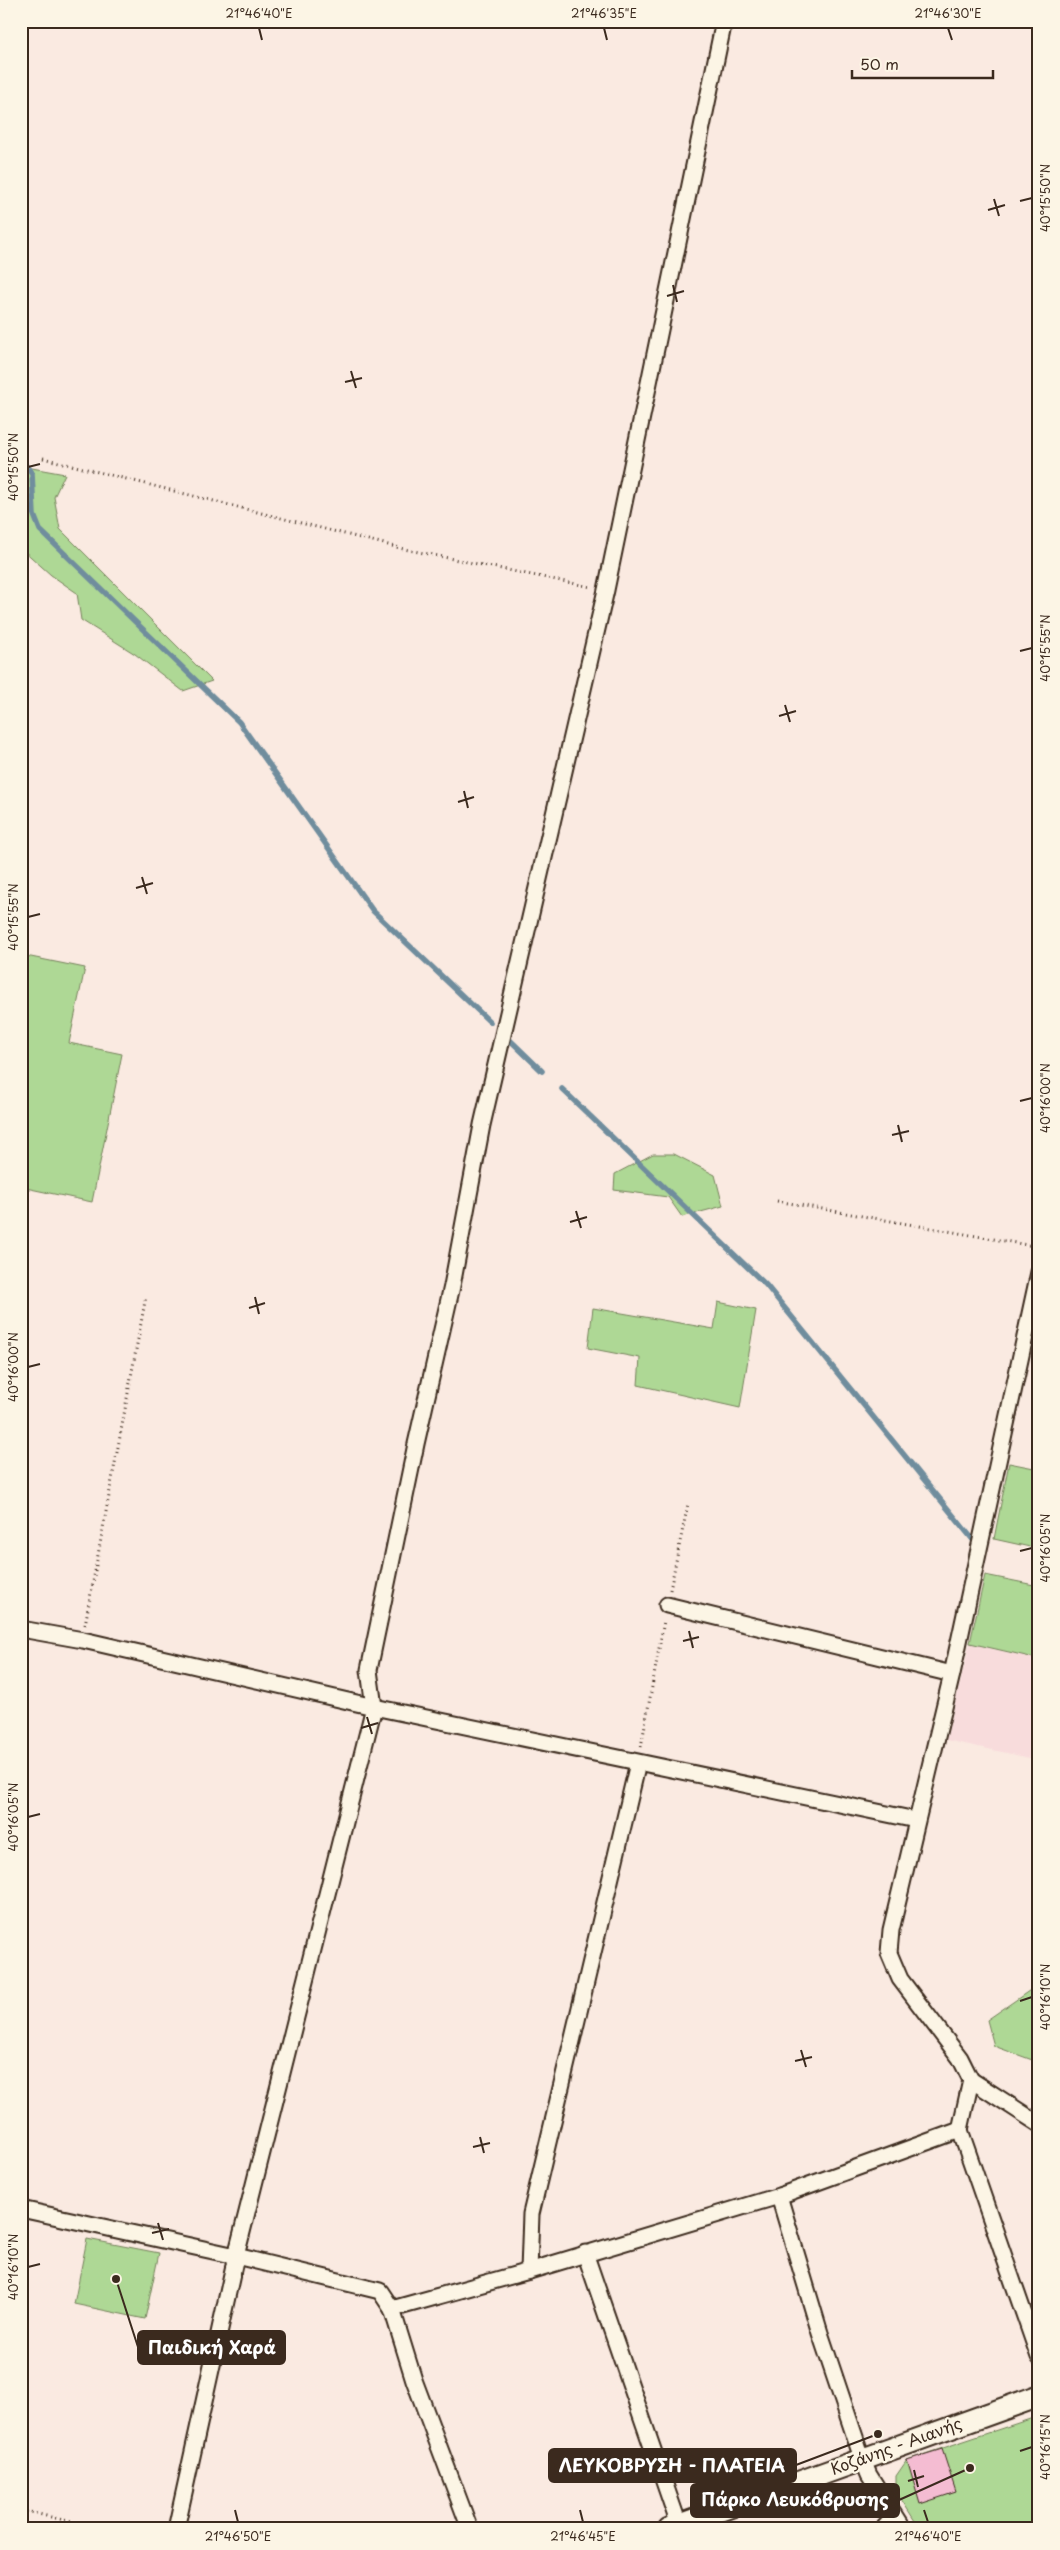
<svg xmlns="http://www.w3.org/2000/svg" width="1060" height="2550" font-family="'Playpen Sans',sans-serif">
<style>
.built{fill:#f8dcdc}
.green{fill:#aed895;stroke:#74815a}
.lines{fill:none;stroke-linecap:round;stroke-linejoin:round}
.stream{stroke:#6f8d9d;stroke-width:5.5}
.building{fill:#f4bcd2;stroke:#3b2a1e}
.street-casing{stroke:#3b2a1e;stroke-width:19}
.secondary-casing{stroke:#3b2a1e;stroke-width:25}
.path{stroke:#3b2a1e;stroke-width:3;stroke-dasharray:1 4;stroke-linecap:butt}
.street{stroke:#fcf5e5;stroke-width:15}
.secondary{stroke:#fcf5e5;stroke-width:21}
.ticks{fill:none;stroke:#3b2a1e;stroke-width:2}
.labels{text-anchor:middle;stroke-width:4.5;stroke-linejoin:round;paint-order:stroke}
.street-label{font-size:16px;fill:#3b2a1e;stroke:#fcf5e5}
.leader{fill:none;stroke:#3b2a1e;stroke-width:2}
.callout-dot{fill:#3b2a1e;stroke:#fcf5e5;stroke-width:2}
.callout{fill:#3b2a1e;stroke:#3b2a1e;stroke-width:2}
.callout-label{font-size:18px;text-anchor:middle;font-weight:bold;fill:#fff}
.neatline{fill:none;stroke:#3b2a1e;stroke-width:2}
.ticks-label{font-size:12px;text-anchor:middle;fill:#3b2a1e}
</style>
<rect width="100%" height="100%" fill="#faeae1"/>
<filter id="ink" filterUnits="userSpaceOnUse"><feTurbulence type="fractalNoise" baseFrequency=".02" numOctaves="2"/><feDisplacementMap in="SourceGraphic" scale="10" xChannelSelector="R" yChannelSelector="G"/><feConvolveMatrix kernelMatrix="1 2 1 2 8 2 1 2 1" color-interpolation-filters="sRGB"/></filter>
<g filter="url(#ink)">
<polygon class="built" points="970,1643 1039,1659 1039,1760 946,1740"/>
<g class="green">
<polygon points="21,466 65,474 54,497 60,529 212,681 183,691 135,654 81,620 77,593 51,575 21,548"/>
<polygon points="21,955 85,968 69,1043 122,1054 92,1202 21,1187"/>
<polygon points="653,1154 674,1154 715,1175 723,1206 682,1217 668,1197 614,1190 615,1174"/>
<polygon points="718,1302 756,1310 740,1408 638,1385 640,1358 588,1348 593,1308 714,1329"/>
<polygon points="1009,1463 1039,1469 1039,1549 994,1539"/>
<polygon points="985,1575 1039,1586 1039,1659 970,1643"/>
<polygon points="1039,1984 1039,2053 1035,2061 994,2046 987,2020"/>
<polygon points="87,2239 159,2253 145,2319 74,2304"/>
<polygon points="1039,2416 1039,2529 920,2529 896,2491 896,2476 907,2460"/>
</g>
<g class="lines">
<g class="stream">
<polyline points="21,460 32,473 34,515 40,530 239,722 373,911 490,1022"/>
<polyline points="511,1041 542,1071"/>
<polyline points="562,1089 766,1285 974,1541"/>
</g>
</g>
<polygon class="building" points="942,2449 956,2492 920,2504 907,2460"/>
<g class="lines">
<defs>
<g id="street">
<polyline points="1039,1272 952,1674 891,1930 889,1953 900,1979 960,2058 971,2080 960,2130 1039,2357"/>
<polyline points="667,1605 952,1674"/>
<polyline points="21,1629 83,1640 374,1707 916,1820"/>
<polyline points="971,2080 1039,2124"/>
<polyline points="779,2196 820,2333 862,2458 869,2475 903,2529"/>
<polyline points="21,2209 236,2256 380,2291 392,2309 414,2380 470,2529"/>
<polyline points="585,2253 679,2525"/>
<polyline points="529,2271 531,2214 638,1763"/>
<polyline points="392,2309 529,2271 779,2196 960,2130"/>
<polyline points="176,2529 236,2256 374,1707 369,1670 416,1444 452,1286 482,1125 606,590 724,21"/>
<polyline points="883,2529 894,2517"/>
</g>
<polyline id="secondary" points="669,2529 1039,2396"/>
</defs>
<use href="#street" class="street-casing"/>
<use href="#secondary" class="secondary-casing"/>
<g class="path">
<polyline points="43,458 404,549 591,587"/>
<polyline points="777,1201 1039,1247"/>
<polyline points="670,1590 688,1504"/>
<polyline points="85,1625 146,1296"/>
<polyline points="641,1747 664,1621"/>
<polyline points="21,2510 102,2529"/>
</g>
<use href="#street" class="street"/>
<use href="#secondary" class="secondary"/>
</g>
</g>
<path class="ticks" d="M259 28 262 40M604 28 607 40M948 28 952 40M994 199 999 216M1020 201 1032 198M988 210 1005 205M673 285 677 302M667 296 684 291M351 371 356 388M345 382 362 378M28 467 40 464M1020 651 1032 648M785 705 790 722M779 716 796 711M464 791 468 808M458 802 474 797M142 877 147 894M136 888 153 883M28 917 40 914M1020 1101 1032 1098M898 1125 902 1142M892 1135 909 1131M576 1211 581 1228M570 1222 587 1217M255 1297 259 1314M249 1308 265 1303M28 1367 40 1364M1020 1551 1032 1548M689 1631 693 1648M683 1641 699 1637M367 1717 372 1734M361 1728 378 1723M28 1817 40 1814M1020 2001 1032 1997M801 2050 806 2067M795 2061 812 2057M480 2137 484 2153M473 2147 490 2143M158 2223 163 2240M152 2233 169 2229M28 2267 40 2264M1020 2451 1032 2447M914 2470 918 2487M908 2481 924 2476M235 2510 238 2522M580 2510 583 2522M924 2510 928 2522"/>
<g class="labels">
<g class="street-label">
<text transform="translate(896 2446) rotate(-20)" y="6">Κοζάνης - Αιανής</text>
</g>
</g>
<path class="leader" d="M116 2279L138 2347M878 2434L796 2465M970 2468L899 2500"/>
<g class="callout-dot">
<circle cx="116" cy="2279" r="5"/>
<circle cx="878" cy="2434" r="5"/>
<circle cx="970" cy="2468" r="5"/>
</g>
<g class="callout">
<rect x="138" y="2331" width="147" height="33" rx="5"/>
<rect x="549" y="2449" width="247" height="33" rx="5"/>
<rect x="691" y="2484" width="208" height="33" rx="5"/>
</g>
<g class="callout-label">
<text x="212" y="2354">Παιδική Χαρά</text>
<text x="672" y="2472">ΛΕΥΚΟΒΡΥΣΗ - ΠΛΑΤΕΙΑ</text>
<text x="795" y="2506">Πάρκο Λευκόβρυσης</text>
</g>
<rect width="1060" height="2550" fill="none" stroke="#fcf5e5" stroke-width="55"/>
<path d="M852 70v8h141v-8" fill="none" stroke="#3b2a1e" stroke-width="2.5"/>
<text x="860" y="70" font-size="15" fill="#3b2a1e" stroke="#fcf5e5" stroke-width="4" paint-order="stroke">50 m</text>
<rect x="28" y="28" width="1004" height="2494" class="neatline"/>
<g class="ticks-label">
<text x="259" y="18">21°46'40"E</text>
<text x="604" y="18">21°46'35"E</text>
<text x="948" y="18">21°46'30"E</text>
<text transform="translate(1046 198) rotate(-90)" y="4">40°15'50"N</text>
<text transform="translate(14 467) rotate(-90)" y="4">40°15'50"N</text>
<text transform="translate(1046 648) rotate(-90)" y="4">40°15'55"N</text>
<text transform="translate(14 917) rotate(-90)" y="4">40°15'55"N</text>
<text transform="translate(1046 1098) rotate(-90)" y="4">40°16'00"N</text>
<text transform="translate(14 1367) rotate(-90)" y="4">40°16'00"N</text>
<text transform="translate(1046 1548) rotate(-90)" y="4">40°16'05"N</text>
<text transform="translate(14 1817) rotate(-90)" y="4">40°16'05"N</text>
<text transform="translate(1046 1997) rotate(-90)" y="4">40°16'10"N</text>
<text transform="translate(14 2267) rotate(-90)" y="4">40°16'10"N</text>
<text transform="translate(1046 2447) rotate(-90)" y="4">40°16'15"N</text>
<text x="238" y="2541">21°46'50"E</text>
<text x="583" y="2541">21°46'45"E</text>
<text x="928" y="2541">21°46'40"E</text>
</g>
</svg>
